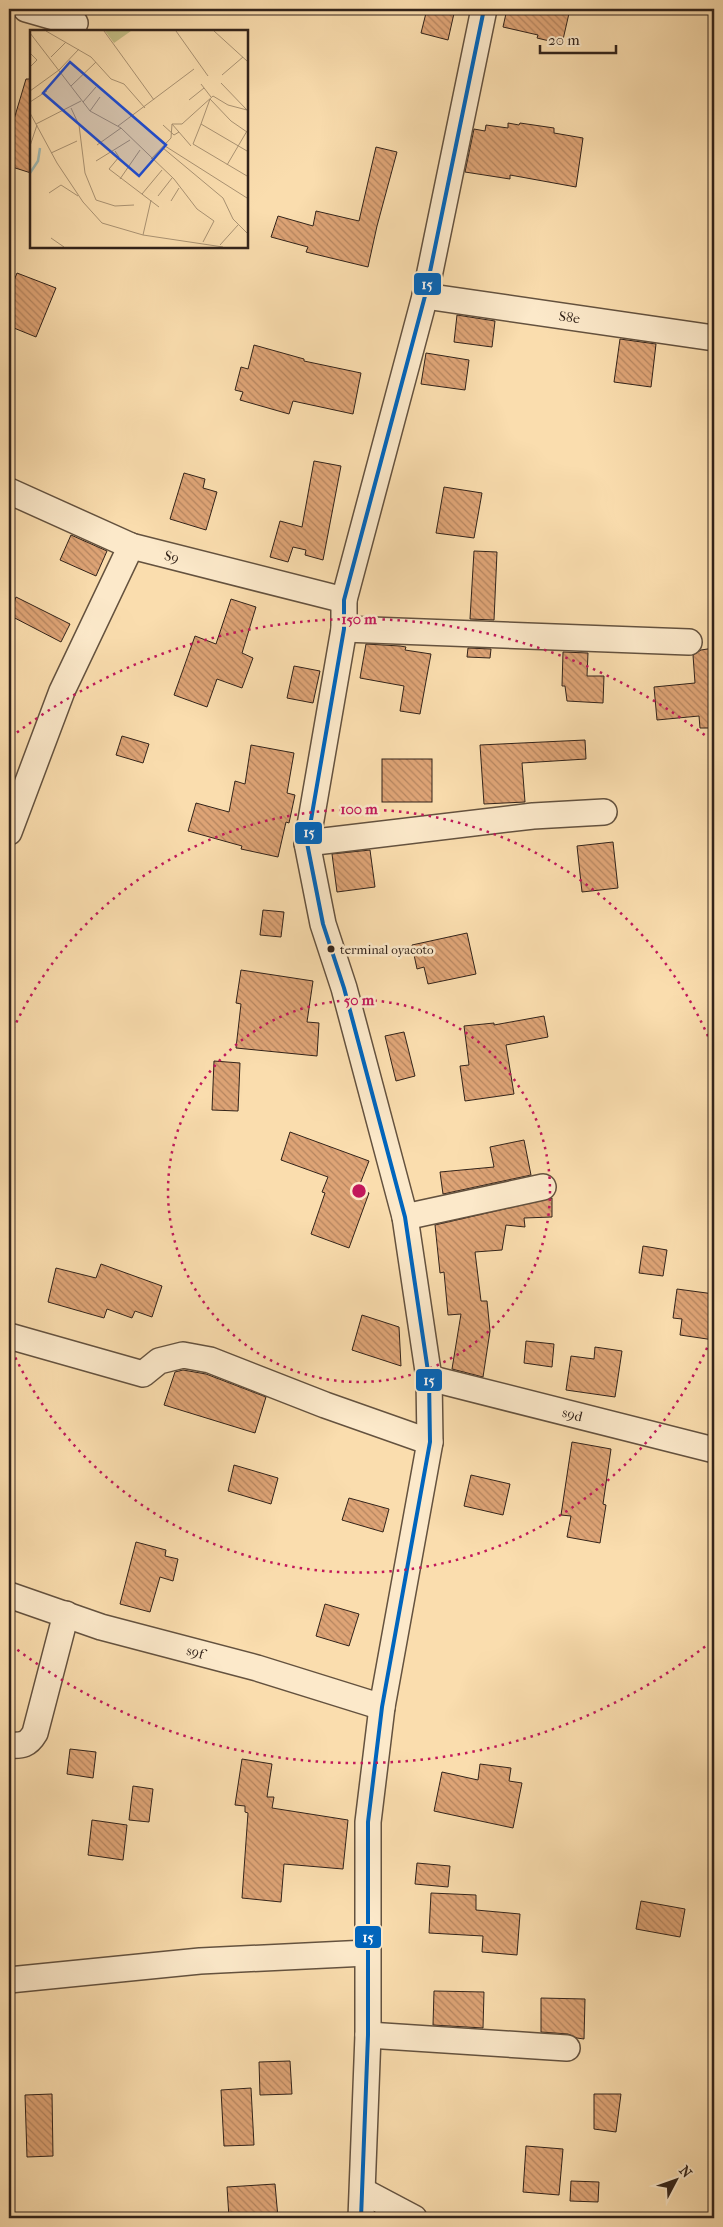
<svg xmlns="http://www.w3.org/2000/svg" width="723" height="2227" font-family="'IM FELL French Canon',serif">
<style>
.building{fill:url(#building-back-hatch);stroke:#32231a}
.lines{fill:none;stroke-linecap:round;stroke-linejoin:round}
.minor-casing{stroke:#64523f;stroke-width:28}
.minor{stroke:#fce9ca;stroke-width:25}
.bus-1-casing{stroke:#fce9ca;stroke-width:8}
.bus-1{stroke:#0065bd;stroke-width:4}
.ring{fill:none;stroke:#c2185b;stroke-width:2.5;stroke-dasharray:2.5 5}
.bus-dot{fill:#32231a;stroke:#fce9ca;stroke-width:2}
.labels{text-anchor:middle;stroke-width:5;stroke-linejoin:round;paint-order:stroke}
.bus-label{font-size:13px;fill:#32231a;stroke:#fce9ca;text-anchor:start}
.street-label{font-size:14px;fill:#32231a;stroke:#fce9ca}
.inset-river{fill:none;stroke:#a0bab3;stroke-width:2.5}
.inset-road{fill:none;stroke:#aa9373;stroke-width:1}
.view{fill:#1d4ed8;fill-opacity:0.15;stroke:#1d4ed8;stroke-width:2.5}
.inset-edge{fill:none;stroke:#32231a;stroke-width:2.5}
.centre{fill:#c2185b;stroke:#fce9ca;stroke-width:2.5}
.ring-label{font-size:15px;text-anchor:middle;font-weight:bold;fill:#c2185b;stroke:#fce9ca;stroke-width:5;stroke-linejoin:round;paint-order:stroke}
.line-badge{stroke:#fce9ca;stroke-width:2}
.badge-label{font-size:14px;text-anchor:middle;font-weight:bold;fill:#fff}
</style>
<defs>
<pattern id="building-back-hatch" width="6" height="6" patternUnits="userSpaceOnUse" patternTransform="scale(1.25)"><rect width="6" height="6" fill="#dea476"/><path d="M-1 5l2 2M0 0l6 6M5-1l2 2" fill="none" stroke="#b58560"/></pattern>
</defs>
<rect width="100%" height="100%" fill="#faddae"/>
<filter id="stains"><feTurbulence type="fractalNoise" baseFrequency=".004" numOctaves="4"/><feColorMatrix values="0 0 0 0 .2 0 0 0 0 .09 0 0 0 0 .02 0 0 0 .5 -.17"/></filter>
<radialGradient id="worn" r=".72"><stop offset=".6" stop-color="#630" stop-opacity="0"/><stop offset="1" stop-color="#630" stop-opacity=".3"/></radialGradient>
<g class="building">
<polygon points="427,9 455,9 448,40 421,33"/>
<polygon points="507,9 570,9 562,44 537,38 538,35 503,27"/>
<polygon points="26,79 31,79 31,173 9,166 9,136"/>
<polygon points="508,123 519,125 520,123 554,128 554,133 583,138 576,187 510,175 510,179 465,172 474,129 485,131 486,125 508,128"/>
<polygon points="376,147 397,152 377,226 368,267 306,252 308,247 271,237 278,216 313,226 316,211 359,221"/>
<polygon points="17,273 56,288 36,337 9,326 9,293"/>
<polygon points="457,315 495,321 492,347 454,342"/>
<polygon points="620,339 656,344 651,387 614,382"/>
<polygon points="254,345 304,359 304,361 361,373 353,414 293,401 289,414 240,400 243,392 235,390 241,367 248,369"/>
<polygon points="426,353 469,360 465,390 421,384"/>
<polygon points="314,461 341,466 323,560 305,555 306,550 293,547 288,562 270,557 280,521 302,527"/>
<polygon points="184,473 205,479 203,488 217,492 206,530 170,519"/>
<polygon points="444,487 482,493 474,538 436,533"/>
<polygon points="71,535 107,551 96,576 60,560"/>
<polygon points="474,551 497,552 494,620 470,619"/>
<polygon points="16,597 70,624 61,642 9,615"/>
<polygon points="231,599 256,607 242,653 253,658 242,688 217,679 207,707 174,695 195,636 216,644"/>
<polygon points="366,644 400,646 406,647 405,650 431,654 420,714 400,711 404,686 360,678"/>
<polygon points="468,648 491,649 490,658 467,657"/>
<polygon points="714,648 714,728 700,728 699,716 657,720 654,687 695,683 693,655 701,650"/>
<polygon points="563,652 588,653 587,676 604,676 603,703 567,701 565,686 562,686"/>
<polygon points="294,666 320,671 313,703 287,698"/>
<polygon points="122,736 149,744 143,763 116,755"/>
<polygon points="585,740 586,759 522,763 525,802 484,804 480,745"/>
<polygon points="251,745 294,753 287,793 295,795 289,823 286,822 278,857 241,849 242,846 188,831 196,803 229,812 235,781 245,784"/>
<rect x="382" y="759" width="50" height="43"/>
<polygon points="613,842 618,888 582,892 577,846"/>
<polygon points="370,850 375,887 337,892 332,854"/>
<polygon points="263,910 284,912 281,937 260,935"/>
<polygon points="467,933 476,974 428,984 424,967 417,969 412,945"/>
<polygon points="241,970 313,981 307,1022 319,1023 317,1056 236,1048 241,1004 236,1003"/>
<polygon points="544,1016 548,1037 506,1045 514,1094 465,1101 460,1066 469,1065 464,1026 494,1023 494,1025"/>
<polygon points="404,1032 415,1076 396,1081 385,1036"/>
<polygon points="214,1061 240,1063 238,1111 212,1110"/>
<polygon points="290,1132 369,1161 358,1189 369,1193 349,1248 311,1234 325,1193 322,1192 328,1177 281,1160"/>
<polygon points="524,1140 531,1175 443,1194 440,1172 494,1167 490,1147"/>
<polygon points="552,1198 552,1217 524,1218 525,1227 506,1225 502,1250 475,1252 481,1301 487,1301 490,1331 483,1377 452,1369 461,1314 448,1315 444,1272 440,1273 435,1225"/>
<polygon points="643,1246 667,1250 663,1276 639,1273"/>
<polygon points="101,1264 162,1286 152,1317 135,1311 132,1318 107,1309 104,1318 48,1302 56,1268 96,1278"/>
<polygon points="677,1289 714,1294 714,1340 680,1335 682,1319 673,1318"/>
<polygon points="362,1315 399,1327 401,1366 352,1350"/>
<polygon points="526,1341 554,1344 552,1367 524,1363"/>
<polygon points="595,1347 622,1351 615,1397 566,1390 571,1356 594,1359"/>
<polygon points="183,1370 206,1374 266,1397 255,1433 164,1405 175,1372"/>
<polygon points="572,1442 611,1449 603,1504 606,1505 600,1543 567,1537 571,1516 561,1515"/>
<polygon points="234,1465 278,1478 271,1504 228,1491"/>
<polygon points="471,1475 510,1484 503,1515 464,1506"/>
<polygon points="349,1498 389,1509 383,1532 342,1520"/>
<polygon points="136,1542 166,1550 165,1556 178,1559 173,1581 160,1577 150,1612 120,1604"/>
<polygon points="325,1604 359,1614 349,1646 316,1636"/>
<polygon points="70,1749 96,1752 93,1778 67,1774"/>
<polygon points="242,1759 272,1764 267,1797 274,1797 272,1808 348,1820 343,1869 284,1864 281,1902 242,1898 248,1813 245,1812 245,1806 235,1805"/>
<polygon points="480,1764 511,1768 509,1781 522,1783 513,1828 434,1811 442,1772 478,1780"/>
<polygon points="133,1786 153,1789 149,1822 129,1820"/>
<polygon points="92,1820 127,1825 123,1860 88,1855"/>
<polygon points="417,1863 450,1866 448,1887 415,1884"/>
<polygon points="431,1893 476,1895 476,1910 520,1914 517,1955 482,1952 483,1936 429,1933"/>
<polygon points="641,1901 685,1909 680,1937 636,1929"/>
<polygon points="434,1991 484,1992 483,2028 433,2025"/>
<polygon points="541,1998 585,1999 584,2039 577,2038 568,2034 541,2032"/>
<polygon points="290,2061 292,2094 260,2095 259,2062"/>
<polygon points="251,2088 254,2145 224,2146 221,2090"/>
<polygon points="52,2094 53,2156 27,2157 25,2095"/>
<polygon points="594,2094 621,2094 616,2132 594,2129"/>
<polygon points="526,2146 563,2149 559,2195 523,2192"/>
<polygon points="571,2181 599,2182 598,2202 570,2201"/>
<polygon points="275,2184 278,2218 229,2218 227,2187"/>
</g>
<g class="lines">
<defs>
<g id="minor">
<polyline points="26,9 75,23"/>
<path id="s1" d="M425 296 714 338"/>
<path id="s2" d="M9 491 131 546 344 600"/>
<polyline points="344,629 689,642"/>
<polyline points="9,832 62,691 131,546"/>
<polyline points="307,843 533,816 604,812"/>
<polyline points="405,1217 543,1187"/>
<polyline points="9,1336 143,1374 159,1361 183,1355 210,1360 325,1405 430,1442"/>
<path id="s3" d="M429 1378 714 1450"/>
<path id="s4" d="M9 1595 101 1627 257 1668 382 1707"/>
<path d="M9 1745C22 1746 28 1745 35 1733L66 1614"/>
<polyline points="9,1980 200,1961 367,1953"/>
<polyline points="368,2035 567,2048"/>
<polyline points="363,2191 414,2218"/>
<polyline points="361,2218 368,2035 368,1822 382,1707 430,1442 429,1378 405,1217 344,988 323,924 307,843 344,629 344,600 425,296 484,9"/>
</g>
</defs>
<use href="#minor" class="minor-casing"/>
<use href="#minor" class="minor"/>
<defs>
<polyline id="bus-1" points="361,2218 368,2035 368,1822 382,1707 430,1442 429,1378 405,1217 344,988 323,924 307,843 344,629 344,600 425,296 484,9"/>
</defs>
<use href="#bus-1" class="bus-1-casing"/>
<use href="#bus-1" class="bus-1"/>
</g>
<g class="ring">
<circle cx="359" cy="1191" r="191"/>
<path d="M713 1334A382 382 0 0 1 10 1346M10 1036A382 382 0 0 1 713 1048"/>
<path d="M711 1642A572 572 0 0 1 11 1645M11 737A572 572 0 0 1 711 740"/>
</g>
<circle class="bus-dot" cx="331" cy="949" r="4.5"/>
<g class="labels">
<g class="bus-label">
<text x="340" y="954">terminal oyacoto</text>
</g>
<g class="street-label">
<text dy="5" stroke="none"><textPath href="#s1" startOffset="146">S8e</textPath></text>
<text dy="5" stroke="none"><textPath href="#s2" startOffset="176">S9</textPath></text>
<text dy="5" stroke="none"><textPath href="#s3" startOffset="148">s9d</textPath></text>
<text dy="5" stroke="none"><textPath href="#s4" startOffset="195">s9f</textPath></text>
</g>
</g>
<g transform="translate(30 30)">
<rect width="218" height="218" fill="#faddae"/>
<path d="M75 1H101L84 13Z" fill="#c4bf86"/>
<path class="inset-river" d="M0 143 8 131 10 118"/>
<path class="inset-road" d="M16 1 61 27 81 49 94 54 115 78M74 1 124 70M146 1 178 46M184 1 217 31M0 3 60 81 91 98 144 149 167 179 184 191 173 212M0 23 7 30 0 37M21 27 36 12M192 45 213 27M191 53 217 80M171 54 181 67M41 56 66 32M0 61 29 40 49 19M159 70 174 58M0 72 17 61M53 72 66 57M41 78 49 95 55 143 66 170 85 176 104 175M60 81 70 67M0 83 27 133 53 172 72 193 113 205 193 217M6 94 51 71M142 94 161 116M171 94 163 114 217 146M133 95 144 105 149 102M88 96 164 39M217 102 201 91 180 69 171 94 217 121M67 115 91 98M0 116 7 95M135 116 217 168M133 118 193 168 203 189 217 203M85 121 89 127 79 139 129 177M21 123 47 111M121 129 141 108 142 94H152L183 66 198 75 217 80M66 131 100 110M197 135 217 101M90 149 110 120M19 163 31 155 48 166M112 164 132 140M128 166 142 148M141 171 149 158M113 205 121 170M21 208 34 217M190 215 208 195"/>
<path class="view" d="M40 32 136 115 109 146 13 63Z"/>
<rect width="218" height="218" class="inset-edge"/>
</g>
<circle cx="359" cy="1191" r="8" class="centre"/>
<g class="ring-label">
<text x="359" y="624">150 m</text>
<text x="359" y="814">100 m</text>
<text x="359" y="1005">50 m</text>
</g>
<g class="line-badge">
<rect x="413" y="272" width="29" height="24" rx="5" fill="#0065bd"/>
<rect x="294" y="821" width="29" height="24" rx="5" fill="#0065bd"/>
<rect x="415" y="1368" width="28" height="24" rx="5" fill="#0065bd"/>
<rect x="354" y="1925" width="28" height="24" rx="5" fill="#0065bd"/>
</g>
<g class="badge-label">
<text x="427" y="289">15</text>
<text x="309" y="837">15</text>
<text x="429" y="1385">15</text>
<text x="368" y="1942">15</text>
</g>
<rect width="723" height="2227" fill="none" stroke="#faddae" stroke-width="30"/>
<rect x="10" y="10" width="703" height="2207" fill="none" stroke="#32231a" stroke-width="2.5"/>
<rect x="15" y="15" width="693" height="2197" fill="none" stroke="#32231a"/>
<g transform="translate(676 2180) rotate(49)" stroke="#fce9ca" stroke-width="4" paint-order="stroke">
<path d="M0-4L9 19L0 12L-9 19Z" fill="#32231a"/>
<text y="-8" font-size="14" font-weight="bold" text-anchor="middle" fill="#32231a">N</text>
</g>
<path d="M540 45v8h76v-8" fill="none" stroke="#32231a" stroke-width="2.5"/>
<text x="548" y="45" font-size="15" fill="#32231a" stroke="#fce9ca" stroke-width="4" paint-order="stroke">20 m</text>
<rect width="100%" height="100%" filter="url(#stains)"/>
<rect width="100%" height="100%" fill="url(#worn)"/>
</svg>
